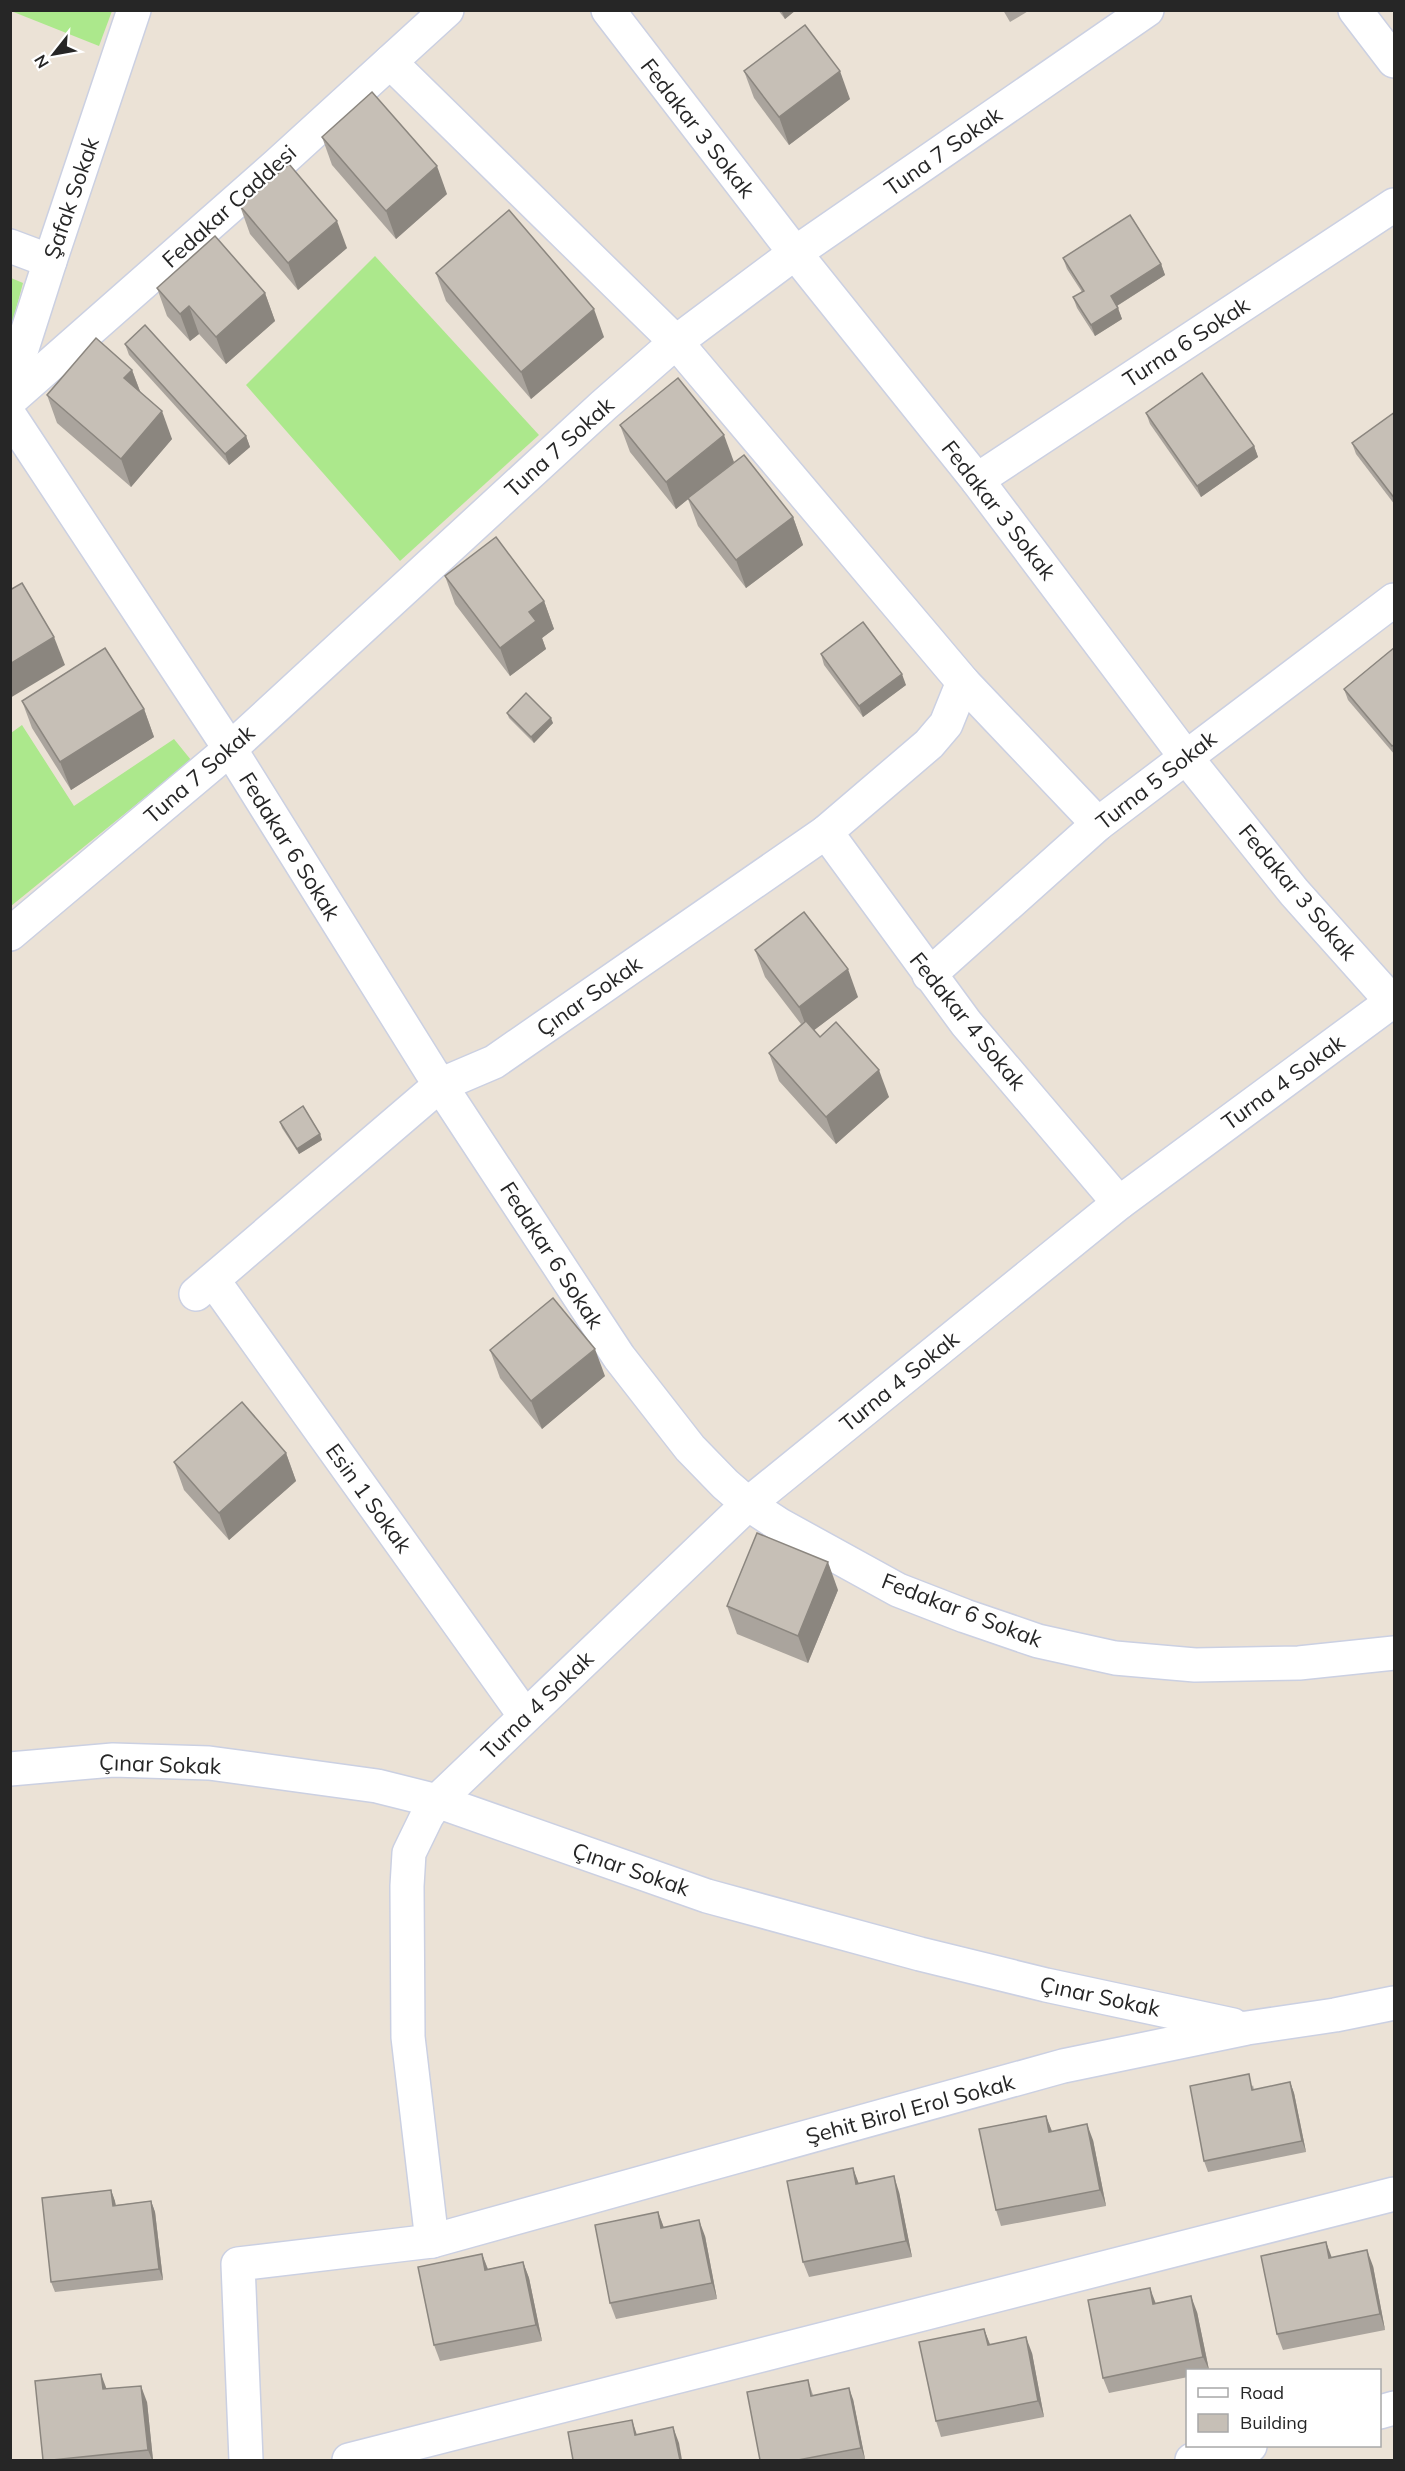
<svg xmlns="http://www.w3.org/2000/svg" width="1405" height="2471" font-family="Mulish,sans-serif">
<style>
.grass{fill:#ace88c}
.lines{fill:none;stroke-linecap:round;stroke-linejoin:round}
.street-casing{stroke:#cbd0e2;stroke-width:36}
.secondary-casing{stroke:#cbd0e2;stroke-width:36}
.street{stroke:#fff;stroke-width:33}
.secondary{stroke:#fff;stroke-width:33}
.wall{fill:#aaa49d}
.shaded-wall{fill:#8b867f}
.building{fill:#c6bfb6;stroke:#8b867f;stroke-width:1.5}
.labels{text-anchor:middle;stroke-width:4.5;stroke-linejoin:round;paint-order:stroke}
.street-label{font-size:22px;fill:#262626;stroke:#fff}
</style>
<rect width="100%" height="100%" fill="#ebe2d6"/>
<g class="grass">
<polygon points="11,11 112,11 99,46"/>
<polygon points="375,256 539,435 400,561 246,385"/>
<polygon points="11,278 23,283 11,328"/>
<polygon points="22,725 74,806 174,739 191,760 11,906 11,733"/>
</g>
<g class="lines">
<defs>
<g id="street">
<polyline points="608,10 795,253 977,480 1185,756 1294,892 1394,1004"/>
<polyline points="1355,10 1394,61"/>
<polyline points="390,62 676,342 963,682 1098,824"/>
<polyline points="10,246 50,261"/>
<polyline points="10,386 50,261 134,10"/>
<polyline points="10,416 230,749 431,1071 619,1357 690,1448 725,1484 748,1504 780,1525 898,1590 965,1616 1038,1641 1115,1658 1195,1665 1299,1663 1394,1653"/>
<polyline points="977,480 1394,205"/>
<polyline points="826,832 966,1023 1119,1203"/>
<polyline points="10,934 230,749 604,405 676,342 795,253 1147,10"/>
<polyline points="929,975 1098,824 1394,600"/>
<polyline points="213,1280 525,1716"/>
<polyline points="196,1294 440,1085 494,1062 826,832 929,744 946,724 963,682"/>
<polyline points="10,1769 113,1760 209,1763 377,1786 437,1801 707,1896 920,1954 1046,1985 1233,2025"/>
<polyline points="432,2241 408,2037 407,1886 409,1853 427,1816 437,1801 748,1504 1119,1203 1394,1000"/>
<polyline points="1380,2412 1394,2408"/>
<polyline points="246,2460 238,2264 432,2241 1063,2066 1247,2028 1335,2015 1394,2003"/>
<polyline points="349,2460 1394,2194"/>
<polyline points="1192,2460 1250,2446"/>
</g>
<polyline id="secondary" points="10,400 277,165 447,10"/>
</defs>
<use href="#street" class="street-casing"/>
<use href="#secondary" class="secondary-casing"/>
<use href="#street" class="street"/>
<use href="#secondary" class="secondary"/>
</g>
<g class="wall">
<polygon points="778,10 796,10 785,19"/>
<polygon points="1003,10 1030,10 1010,22"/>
<polygon points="744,71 850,99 789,145 754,98"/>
<polygon points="322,137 447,194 396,239 332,165"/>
<polygon points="240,206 347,248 298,290 250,234"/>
<polygon points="1063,258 1161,264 1165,275 1117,306 1122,319 1095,336 1077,308 1073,297 1082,292 1067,269"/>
<polygon points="436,273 604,337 531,399 446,301"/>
<polygon points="157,288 265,293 275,321 226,364 199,334 190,341 167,316"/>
<polygon points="125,344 246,436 250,447 229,465 129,355"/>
<polygon points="132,370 140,391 172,439 131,487 57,423 47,395"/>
<polygon points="1395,412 1395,505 1356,454 1352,443"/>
<polygon points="1146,413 1254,446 1258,457 1201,497 1150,424"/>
<polygon points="620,425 734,462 720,474 793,517 803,545 746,588 698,526 688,499 676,509 630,452"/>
<polygon points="445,576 544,601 554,629 542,638 546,649 510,676 455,604"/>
<polygon points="1395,647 1395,755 1348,700 1344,689"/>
<polygon points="821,654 906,685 863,717 824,665"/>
<polygon points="22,701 144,709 154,737 71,790 32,728"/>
<polygon points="507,713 553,723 534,743 509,718"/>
<polygon points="755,950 858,997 814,1030 820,1037 889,1097 836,1144 779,1081 769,1053 801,1024 765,977"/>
<polygon points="280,1122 320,1134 322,1140 299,1154 282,1128"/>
<polygon points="490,1350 605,1376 542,1429 500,1378"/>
<polygon points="286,1453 296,1481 229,1540 184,1490 174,1462"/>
<polygon points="838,1590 808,1663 737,1634 727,1606"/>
<polygon points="1290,2082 1294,2093 1306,2152 1208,2172 1204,2161 1253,2085 1254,2090"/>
<polygon points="1046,2116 1052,2131 1093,2140 1106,2206 1001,2226 996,2210"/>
<polygon points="853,2168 858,2183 899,2192 912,2257 809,2277 803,2262"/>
<polygon points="111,2190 116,2205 151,2201 155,2212 163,2280 55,2292 51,2282"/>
<polygon points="658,2212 664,2228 705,2236 717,2299 616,2319 610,2303"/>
<polygon points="1326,2242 1331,2258 1373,2266 1385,2330 1283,2350 1277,2334"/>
<polygon points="482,2254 488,2269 523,2262 529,2278 542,2341 440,2361 434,2345"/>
<polygon points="1156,2303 1197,2312 1209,2370 1188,2370 1188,2377 1109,2393 1103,2378"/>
<polygon points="984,2329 990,2344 1032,2353 1044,2417 941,2437 936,2421"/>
<polygon points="808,2380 813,2395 853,2399 865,2459 857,2460 760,2460"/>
<polygon points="107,2389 147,2402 153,2460 43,2460"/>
</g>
<g class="shaded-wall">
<polygon points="781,10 796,10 785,19"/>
<polygon points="840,71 850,99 789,145 779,117"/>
<polygon points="437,166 447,194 396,239 386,211"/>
<polygon points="337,221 347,248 298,290 288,263"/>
<polygon points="1161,264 1165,275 1115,307 1111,296"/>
<polygon points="265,293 275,321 226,364 216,337"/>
<polygon points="189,306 199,334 190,341 180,314"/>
<polygon points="1118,308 1122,319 1095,336 1091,325"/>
<polygon points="594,309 604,337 531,399 521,372"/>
<polygon points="132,370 142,397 124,378"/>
<polygon points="162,411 172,439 131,487 121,459"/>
<polygon points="724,435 734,462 676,509 666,482"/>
<polygon points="246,436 250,447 229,465 225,454"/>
<polygon points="1254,446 1258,457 1201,497 1197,486"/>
<polygon points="793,517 803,545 746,588 736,560"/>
<polygon points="544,601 554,629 542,638 546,649 510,676 500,648 529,612"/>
<polygon points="54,637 65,665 10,698 10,664"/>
<polygon points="902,674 906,685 863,717 859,706"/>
<polygon points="144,709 154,737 71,790 60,762"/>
<polygon points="551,718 553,723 534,743 531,737"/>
<polygon points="848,969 858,997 809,1034 799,1007"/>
<polygon points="879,1070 889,1097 836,1144 826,1117"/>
<polygon points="320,1134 322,1140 299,1154 297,1149"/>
<polygon points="595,1349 605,1376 542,1429 531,1401"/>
<polygon points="286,1453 296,1481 229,1540 219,1513"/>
<polygon points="828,1562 838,1590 808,1663 798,1636"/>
<polygon points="1290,2082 1294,2093 1306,2152 1302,2141"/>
<polygon points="1046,2116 1052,2132 1049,2132"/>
<polygon points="1087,2124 1093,2140 1106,2206 1100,2190"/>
<polygon points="853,2168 859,2184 856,2184"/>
<polygon points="894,2176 899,2192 912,2257 906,2241"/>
<polygon points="111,2190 115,2201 117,2217 113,2206"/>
<polygon points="151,2201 155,2212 163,2280 159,2269"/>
<polygon points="658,2212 664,2228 661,2228"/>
<polygon points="699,2220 705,2236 717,2299 712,2283"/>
<polygon points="1326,2242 1332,2258 1329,2258"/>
<polygon points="1367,2250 1373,2266 1385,2330 1380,2314"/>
<polygon points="482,2254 488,2270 485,2270"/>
<polygon points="523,2262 529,2278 542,2341 536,2325"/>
<polygon points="1150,2288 1156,2304 1153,2304"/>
<polygon points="1191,2296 1197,2312 1209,2370 1203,2357"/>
<polygon points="984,2329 990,2345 988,2345"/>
<polygon points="1026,2337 1032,2353 1044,2417 1038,2401"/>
<polygon points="101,2374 107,2390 103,2389"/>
<polygon points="141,2386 147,2402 153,2460 152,2460 148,2450"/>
<polygon points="849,2388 853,2399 865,2459 861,2448"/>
<polygon points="632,2420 637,2435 635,2435"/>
<polygon points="673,2427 679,2443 682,2460 680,2460"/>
</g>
<g class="building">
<polygon points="805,25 840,71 779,117 744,71"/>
<polygon points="372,92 437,166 386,211 322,137"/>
<polygon points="289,164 337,221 288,263 240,206"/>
<polygon points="509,210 594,309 521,372 436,273"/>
<polygon points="1130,215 1161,264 1111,296 1118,308 1091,325 1073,297 1084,291 1063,258"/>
<polygon points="215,236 265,293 216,337 189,306 180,314 157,288"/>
<polygon points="145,325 246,436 225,454 125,344"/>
<polygon points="96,338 132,370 124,378 162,411 121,459 47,395"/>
<polygon points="1202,373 1254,446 1197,486 1146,413"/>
<polygon points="678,378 724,435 666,482 620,425"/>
<polygon points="1395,412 1395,499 1352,443"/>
<polygon points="744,455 793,517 736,560 688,498"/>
<polygon points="496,537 544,601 529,612 536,621 500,648 445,576"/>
<polygon points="22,583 54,637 10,664 10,590"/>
<polygon points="863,622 902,674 859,706 821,654"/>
<polygon points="1395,647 1395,744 1392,746 1344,689"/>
<polygon points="105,648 144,709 60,762 22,701"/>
<polygon points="526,693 551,718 531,737 507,713"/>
<polygon points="804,912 848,969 799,1007 755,950"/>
<polygon points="806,1021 820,1037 836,1022 879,1070 826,1117 769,1053"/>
<polygon points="303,1106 320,1134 297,1149 280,1122"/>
<polygon points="553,1298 595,1349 531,1401 490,1350"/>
<polygon points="242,1402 286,1453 219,1513 174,1462"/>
<polygon points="757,1533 828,1562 798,1636 727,1606"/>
<polygon points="1249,2074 1252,2090 1290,2082 1302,2141 1204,2161 1190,2086"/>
<polygon points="1046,2116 1049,2132 1087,2124 1100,2190 996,2210 979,2129"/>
<polygon points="853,2168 856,2184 894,2176 906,2241 803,2262 787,2181"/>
<polygon points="111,2190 113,2206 151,2201 159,2269 51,2282 42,2198"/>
<polygon points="658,2212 661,2228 699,2220 712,2283 610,2303 595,2225"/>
<polygon points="1326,2242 1329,2258 1367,2250 1380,2314 1277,2334 1261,2256"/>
<polygon points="482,2254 485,2270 523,2262 536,2325 434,2345 418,2267"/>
<polygon points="1150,2288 1153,2304 1191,2296 1203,2357 1103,2378 1088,2300"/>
<polygon points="984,2329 988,2345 1026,2337 1038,2401 936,2421 919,2342"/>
<polygon points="101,2374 103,2389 141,2386 148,2450 52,2460 43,2460 35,2381"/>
<polygon points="808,2380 811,2396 849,2388 861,2448 798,2460 760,2460 747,2392"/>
<polygon points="632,2420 635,2435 673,2427 680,2460 573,2460 568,2432"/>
</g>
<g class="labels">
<g class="street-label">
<text transform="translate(698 128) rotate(52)" y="8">Fedakar 3 Sokak</text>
<text transform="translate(943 151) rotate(-35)" y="8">Tuna 7 Sokak</text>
<text transform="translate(71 198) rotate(-71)" y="8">Şafak Sokak</text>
<text transform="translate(229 206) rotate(-42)" y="8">Fedakar Caddesi</text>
<text transform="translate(1186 342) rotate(-33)" y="8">Turna 6 Sokak</text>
<text transform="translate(559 447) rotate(-42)" y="8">Tuna 7 Sokak</text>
<text transform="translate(999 510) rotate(52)" y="8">Fedakar 3 Sokak</text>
<text transform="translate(199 774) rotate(-41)" y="8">Tuna 7 Sokak</text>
<text transform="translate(1156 780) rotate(-38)" y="8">Turna 5 Sokak</text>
<text transform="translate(290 846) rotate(58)" y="8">Fedakar 6 Sokak</text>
<text transform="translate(1298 892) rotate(50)" y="8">Fedakar 3 Sokak</text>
<text transform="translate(589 996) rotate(-35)" y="8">Çınar Sokak</text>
<text transform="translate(968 1021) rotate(51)" y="8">Fedakar 4 Sokak</text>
<text transform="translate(1283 1082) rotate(-36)" y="8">Turna 4 Sokak</text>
<text transform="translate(552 1255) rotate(57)" y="8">Fedakar 6 Sokak</text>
<text transform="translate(899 1381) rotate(-39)" y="8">Turna 4 Sokak</text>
<text transform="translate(369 1498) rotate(54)" y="8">Esin 1 Sokak</text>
<text transform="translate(962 1610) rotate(21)" y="8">Fedakar 6 Sokak</text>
<text transform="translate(537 1705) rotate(-44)" y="8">Turna 4 Sokak</text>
<text transform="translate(160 1764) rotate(2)" y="8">Çınar Sokak</text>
<text transform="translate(631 1869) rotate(19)" y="8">Çınar Sokak</text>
<text transform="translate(1100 1996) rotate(12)" y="8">Çınar Sokak</text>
<text transform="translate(910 2109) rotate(-15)" y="8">Şehit Birol Erol Sokak</text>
</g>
</g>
<rect width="1405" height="2471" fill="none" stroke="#262626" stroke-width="24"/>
<rect x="1186" y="2369" width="195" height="78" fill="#ffffff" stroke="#a8a8a8" stroke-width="1.5"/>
<rect x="1198" y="2388" width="30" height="9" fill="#ffffff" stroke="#a8a8a8" stroke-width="1.5"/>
<text x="1240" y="2399" font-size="18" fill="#262626">Road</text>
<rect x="1198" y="2414" width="30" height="18" fill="#c6bfb6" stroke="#a8a8a8" stroke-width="1.5"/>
<text x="1240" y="2429" font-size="18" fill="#262626">Building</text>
<g transform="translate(54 54) rotate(239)" stroke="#ffffff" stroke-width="4.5" paint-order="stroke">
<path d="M0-4.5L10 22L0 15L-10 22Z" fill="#262626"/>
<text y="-9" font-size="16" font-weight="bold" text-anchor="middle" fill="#262626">N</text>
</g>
</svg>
